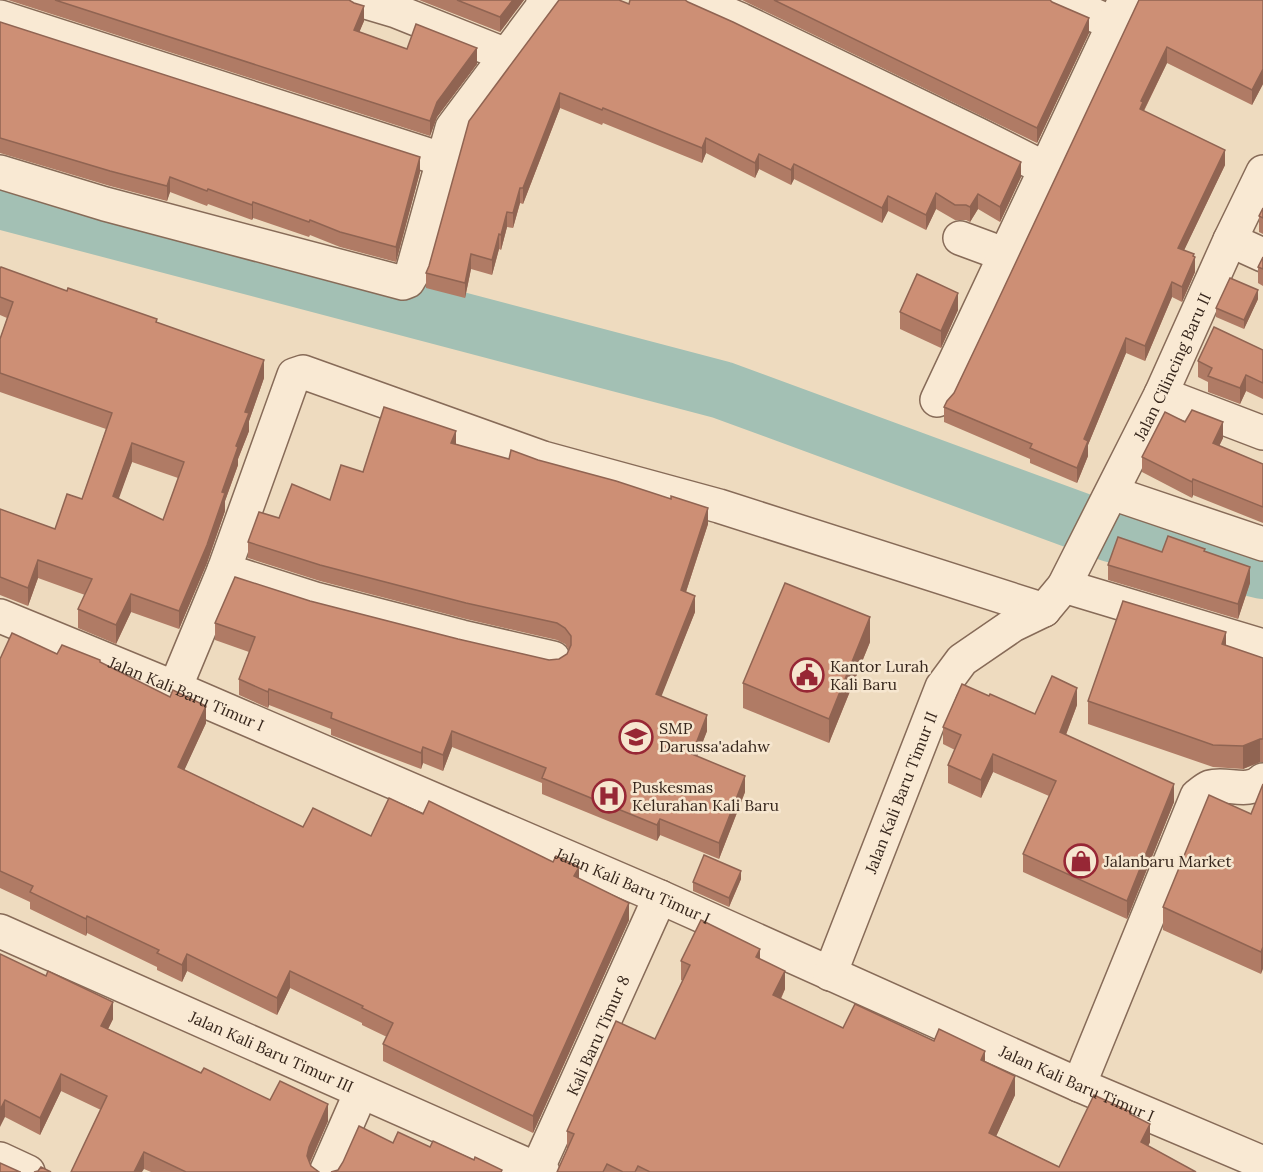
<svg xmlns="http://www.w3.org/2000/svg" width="1263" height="1172" font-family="Lora,serif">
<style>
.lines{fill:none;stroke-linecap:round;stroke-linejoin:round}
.river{stroke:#a3c0b4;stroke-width:58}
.minor-casing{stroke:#876b58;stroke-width:36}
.minor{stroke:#f9e9d3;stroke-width:33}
.wall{fill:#b07b65;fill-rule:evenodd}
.shaded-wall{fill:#906452}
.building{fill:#cd8f75;stroke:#906452;stroke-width:1.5;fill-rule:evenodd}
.labels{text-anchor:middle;stroke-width:5;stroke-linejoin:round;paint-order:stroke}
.street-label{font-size:16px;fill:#36261c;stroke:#f6e6cf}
.poi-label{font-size:16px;fill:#36261c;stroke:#f6e6cf;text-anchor:start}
</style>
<rect width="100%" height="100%" fill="#eedbbf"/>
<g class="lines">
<polyline class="river" points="0,200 722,390 1111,533 1263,570"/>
<defs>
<g id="minor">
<polyline points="359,0 396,11 506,55"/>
<polyline points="695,0 741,20 977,134 1046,169"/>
<polyline points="1060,0 1114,24"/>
<polyline points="0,17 444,160"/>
<polyline points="0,172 105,204 403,283 408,281 411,276 452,128 541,9 544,0"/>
<polyline points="960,238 1006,255"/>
<polyline points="1230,240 1263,255"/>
<polyline points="1161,394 1263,433"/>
<polyline points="937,400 1125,0"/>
<polyline points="1112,493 1263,544"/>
<polyline points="224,570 315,599 462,637 553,658"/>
<polyline points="1064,586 1263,646"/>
<path id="s1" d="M0 616 175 688 660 897 1079 1085 1263 1163"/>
<polyline points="175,688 224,570 294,375 303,372 543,458 719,506 1044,610"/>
<path id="s2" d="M0 931 543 1172"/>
<path id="s3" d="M830 974 942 687 962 660 1013 625 1044 610 1064 586 1161 394 1230 240 1263 172"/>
<path d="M1079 1085 1197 796C1201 793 1205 789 1210 787 1227 782 1248 795 1263 780"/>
<polyline points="0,1159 28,1172"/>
<polyline points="326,1172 361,1092"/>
<path id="s4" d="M536 1172 660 897"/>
</g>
</defs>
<use href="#minor" class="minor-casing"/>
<use href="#minor" class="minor"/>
</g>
<g class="wall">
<polygon points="8,0 349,0 364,21 359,32 407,49 477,64 437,117 430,136"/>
<polygon points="419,0 524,0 500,32"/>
<polygon points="559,0 629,4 688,2 1021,177 1000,222 978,209 970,222 966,220 955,220 936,209 926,230 888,211 882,223 794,179 791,185 759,169 755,178 706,153 702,163 603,123 602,125 560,108 523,204 520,203 513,228 507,227 501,250 499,249 492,275 471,269 465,298 426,288 426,273"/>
<polygon points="742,0 1050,0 1089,33 1037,143"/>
<polygon points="1139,0 1263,0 1263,84 1252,105 1167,63 1144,111 1225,165 1184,250 1194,256 1195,272 1182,302 1172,297 1145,361 1126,353 1088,445 1088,456 1077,483 1030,463 1030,459 944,422 944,407 954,393 993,311"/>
<polygon points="0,22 420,172 396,262 340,247 310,235 309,237 253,218 252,220 208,204 207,206 170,192 167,201 110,186 0,153"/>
<polygon points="1263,208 1263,234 1259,232 1259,216"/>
<polygon points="1263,257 1263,286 1258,283 1258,267"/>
<path d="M0 269 67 291 157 322 264 378 249 421V431L238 459V465L225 501V511L207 563 179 629 131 612 116 644 78 628V609L85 595 38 578 28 606 0 595V509L55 529 82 499 106 429 0 392V339L7 318 0 315ZM132 462 178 478 163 520 118 499Z"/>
<polygon points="1258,299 1244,329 1216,317 1216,308"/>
<polygon points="958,310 941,348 900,329 900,312"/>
<polygon points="1263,350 1263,399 1246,391 1240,404 1208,392 1208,382 1198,377 1198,361"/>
<polygon points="1185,422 1223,438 1219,446 1263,464 1263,523 1193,495 1192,498 1142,472 1142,457"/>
<polygon points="456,444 708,524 686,592 695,612 661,696 707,731 697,756 745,792 719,859 660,835 657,841 542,794 542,783 452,747 443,771 423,763 421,769 331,735 331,729 269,705 268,708 239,695 239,679 249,652 215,640 215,623 310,601 458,639 549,660 559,659 567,654 569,650 565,644 557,640 466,619 320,581 248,558 248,542 279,518 330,500 363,472"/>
<polygon points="1205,551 1250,583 1238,619 1108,580 1108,565 1162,552"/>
<polygon points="870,642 829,743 743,708 743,683"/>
<polygon points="1226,646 1263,658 1263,762 1260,762 1243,769 1213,767 1088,724 1088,701"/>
<polygon points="57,654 100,662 206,723 184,770 303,827 371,836 423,814 579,878 629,920 533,1133 383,1061 383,1044 387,1037 362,1025 362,1023 290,988 277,1015 187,971 182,982 157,970 157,967 87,933 86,936 30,909 30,902 0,888 0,659"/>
<polygon points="989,696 1035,714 1077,705 1066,735 1174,802 1127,919 1023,872 1023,854 1049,796 993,772 981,798 948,783 948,765 955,750 943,744 943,727"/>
<polygon points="1263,784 1261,974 1163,930 1163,907 1251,814"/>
<polygon points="741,879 729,907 693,891 693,882"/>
<polygon points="0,954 113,1019 108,1029 201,1073 270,1100 328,1121 310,1163 311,1166 319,1172 151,1172 144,1169 101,1110 61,1091 40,1135 5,1117"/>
<polygon points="760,959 785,989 781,999 843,1028 934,1041 985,1062 1015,1095 996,1136 1059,1167 1131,1114 1150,1142 1148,1146 1196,1172 557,1172 567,1150 567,1131 655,1039 683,981 681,980 681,961"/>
</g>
<g class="shaded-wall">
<polygon points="513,0 524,0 500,32 500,17"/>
<polygon points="364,6 364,21 354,45 354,30"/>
<polygon points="1089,18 1089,33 1037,143 1037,128"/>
<polygon points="1167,47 1167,63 1143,112 1140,109 1141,101"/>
<polygon points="477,48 477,64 437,117 430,136 430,121 437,102"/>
<polygon points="1263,69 1263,84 1252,105 1252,90"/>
<polygon points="560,93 560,108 523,204 523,188"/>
<polygon points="706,138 706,153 702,163 702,148"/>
<polygon points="1225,150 1225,165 1178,263 1178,248"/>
<polygon points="759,154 759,169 755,178 755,163"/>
<polygon points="420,157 420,172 396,262 396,247"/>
<polygon points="1021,162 1021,177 1000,222 1000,207"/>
<polygon points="794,164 794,179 791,185 791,170"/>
<polygon points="170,177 170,192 167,201 167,186"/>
<polygon points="520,188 520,203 513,228 513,213"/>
<polygon points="936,193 936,209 926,230 926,215"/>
<polygon points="978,194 978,209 970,222 970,207"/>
<polygon points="888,196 888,211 882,223 882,208"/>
<polygon points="253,202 253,218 252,220 252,205"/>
<polygon points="507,212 507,227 501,250 501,235"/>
<polygon points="499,234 499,249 492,275 492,260"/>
<polygon points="471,254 471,269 465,298 465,283"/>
<polygon points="1195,257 1195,272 1182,302 1182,287"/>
<polygon points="1172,282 1172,297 1145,361 1145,346"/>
<polygon points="1258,290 1258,299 1244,329 1244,320"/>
<polygon points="958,293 958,310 941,348 941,331"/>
<polygon points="1126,338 1126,353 1088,445 1088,456 1077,483 1077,468 1084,439"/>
<polygon points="264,360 264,378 249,421 249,431 238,459 238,465 225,501 225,511 207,563 179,629 179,611 222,492 236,446 245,412"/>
<polygon points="1246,375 1246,391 1240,404 1240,388"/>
<polygon points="1223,422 1223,438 1213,459 1213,443"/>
<polygon points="456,431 456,447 451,443"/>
<polygon points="132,443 132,462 113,515 113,496"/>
<polygon points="1193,479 1193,495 1192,498 1192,482"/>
<polygon points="708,508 708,524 681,607 681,590"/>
<polygon points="38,560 38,578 28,606 28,588"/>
<polygon points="1250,567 1250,583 1238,619 1238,604"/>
<polygon points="131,594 131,612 116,644 116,625"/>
<polygon points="695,596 695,612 656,710 656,694"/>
<polygon points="870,617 870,642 829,743 829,719"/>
<polygon points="1226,632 1226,654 1222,644"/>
<polygon points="1077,688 1077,705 1060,750 1060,732"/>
<polygon points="269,689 269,705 268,708 268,692"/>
<polygon points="206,706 206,723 178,784 178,767"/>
<polygon points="707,715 707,731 692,770 692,754"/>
<polygon points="452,731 452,747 443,771 443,755"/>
<polygon points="1260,739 1260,762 1243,769 1243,746"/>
<polygon points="423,747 423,763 421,769 421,753"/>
<polygon points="993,754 993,772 981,798 981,780"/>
<polygon points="745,776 745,792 719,859 719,843"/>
<polygon points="1174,784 1174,802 1127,919 1127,901"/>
<polygon points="660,819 660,835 657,841 657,825"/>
<polygon points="579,867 579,884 574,876"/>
<polygon points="741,871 741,879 729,907 729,898"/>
<polygon points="629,903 629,920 533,1133 533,1116"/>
<polygon points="87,916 87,933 86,936 86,919"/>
<polygon points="1263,947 1263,969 1261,974 1261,952"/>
<polygon points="760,949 760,968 756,957"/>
<polygon points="187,954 187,971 182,982 182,965"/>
<polygon points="290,971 290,988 277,1015 277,998"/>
<polygon points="785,971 785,989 773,1014 773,995"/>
<polygon points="113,1002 113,1019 101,1043 101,1026"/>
<polygon points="985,1051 985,1069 981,1060"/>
<polygon points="61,1074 61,1091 40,1135 40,1118"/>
<polygon points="1015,1076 1015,1095 989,1152 989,1133"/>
<polygon points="5,1100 5,1117 0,1127 0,1110"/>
<polygon points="328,1104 328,1121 309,1164 307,1156 309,1147"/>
<polygon points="1150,1124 1150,1142 1141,1161 1141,1142"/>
<polygon points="144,1152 144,1169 142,1172 134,1172"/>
</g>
<g class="building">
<polygon points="55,0 349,0 354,3 364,6 354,30 407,49 416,24 477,48 437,102 430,121"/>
<polygon points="457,0 513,0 500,17"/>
<polygon points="559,0 619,0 629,4 630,0 685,0 688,2 733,22 1021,162 1000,207 978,194 970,207 966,205 955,205 936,193 926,215 888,196 882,208 794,164 791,170 759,154 755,163 706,138 702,148 603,108 602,110 560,93 523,188 520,188 513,213 507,212 501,235 499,234 492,260 471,254 465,283 426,273 429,266 469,121"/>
<polygon points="774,0 1050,0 1052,2 1089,18 1037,128"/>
<polygon points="1139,0 1263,0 1263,69 1252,90 1167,47 1141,101 1143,102 1140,109 1225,150 1178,248 1194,254 1193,256 1195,257 1182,287 1172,282 1145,346 1126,338 1084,439 1088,441 1077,468 1030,448 1032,444 944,407 947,401 954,393 993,311"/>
<polygon points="0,22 420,157 396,247 340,232 310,220 309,222 253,202 252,205 208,189 207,191 170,177 167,186 110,171 0,138"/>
<polygon points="1263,208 1263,218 1259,216"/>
<polygon points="1263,257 1263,269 1258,267"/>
<path d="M1 267 67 291 68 288 157 319 156 322 264 360 245 412 249 413 236 446 238 447 222 492 225 493 207 545 179 611 131 594 116 625 78 609 92 579 38 560 28 588 0 577V509L55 529 67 494 82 499 112 413 0 373V339L13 302 0 297V269ZM132 443 184 462 163 520 113 496Z"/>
<polygon points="917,274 958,293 941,331 900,312"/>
<polygon points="1230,278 1258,290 1244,320 1216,308"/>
<polygon points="1214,327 1263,350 1263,383 1246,375 1240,388 1208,376 1212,368 1198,361"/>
<polygon points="384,407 456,431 451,443 509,459 511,450 538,460 616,481 671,499 671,496 708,508 681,590 695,596 656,694 707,715 692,754 745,776 719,843 660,819 657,825 542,778 546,768 452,731 443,755 423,747 421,753 331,718 332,713 269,689 268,692 239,679 255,637 215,623 235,577 310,601 458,639 549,660 559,659 567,654 571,645 571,636 565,628 557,623 466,603 320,565 248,542 259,512 279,518 292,484 330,500 341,465 363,472"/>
<polygon points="1192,410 1223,422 1213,443 1263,464 1263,507 1193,479 1192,482 1142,457 1165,412 1185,422"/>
<polygon points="1168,536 1205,549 1204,551 1250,567 1238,604 1108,565 1118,537 1162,552"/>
<polygon points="785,583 870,617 829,719 743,683"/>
<polygon points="1123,601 1226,632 1222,644 1263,658 1263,739 1260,739 1243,746 1213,745 1088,701"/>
<polygon points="12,633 57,654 62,645 100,660 100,662 170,697 173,690 206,706 178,767 303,827 313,808 371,836 389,798 423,814 429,801 553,862 556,856 579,867 574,876 629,903 533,1116 383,1044 393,1023 362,1008 363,1006 290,971 277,998 187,954 182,965 157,953 159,950 87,916 86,919 30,892 33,886 0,871 0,659"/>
<polygon points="1052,676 1077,688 1060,732 1174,784 1127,901 1023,854 1056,781 993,754 981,780 948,765 961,735 943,727 962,684 989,696 990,694 1035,714"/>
<polygon points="1263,784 1263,947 1261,952 1163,907 1209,795 1251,814"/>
<polygon points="704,855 741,871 729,898 693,882"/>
<polygon points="701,920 760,949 756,957 785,971 773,995 843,1028 855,1004 934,1041 939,1029 985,1051 981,1060 1015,1076 989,1133 1059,1167 1094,1095 1131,1112 1130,1114 1150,1124 1141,1142 1196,1172 650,1172 638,1166 635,1172 623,1172 607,1164 603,1172 557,1172 574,1134 567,1131 616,1021 655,1039 690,965 681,961"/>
<polygon points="0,954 46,976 48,971 113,1002 101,1026 201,1073 204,1068 270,1100 280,1081 328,1104 309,1147 307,1156 311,1166 319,1172 186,1172 144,1152 134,1172 71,1172 107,1096 61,1074 40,1118 5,1100 0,1110"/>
<polygon points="359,1126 393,1143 398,1132 430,1147 433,1141 474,1160 475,1157 502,1170 501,1172 331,1172 338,1170 343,1162"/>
<polygon points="0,1163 20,1172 21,1172 0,1172"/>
<polygon points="41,1167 51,1172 34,1172 38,1171"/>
</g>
<defs>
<symbol id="civic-ring" viewBox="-11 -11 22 22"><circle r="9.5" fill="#f6e6cf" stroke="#972735" stroke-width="1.5"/><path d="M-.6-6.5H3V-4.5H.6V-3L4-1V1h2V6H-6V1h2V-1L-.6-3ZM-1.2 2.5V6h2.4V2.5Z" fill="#972735"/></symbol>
<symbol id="school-ring" viewBox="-11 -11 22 22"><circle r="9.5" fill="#f6e6cf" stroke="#972735" stroke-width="1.5"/><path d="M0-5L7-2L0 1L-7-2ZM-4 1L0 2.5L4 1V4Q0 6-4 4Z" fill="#972735"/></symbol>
<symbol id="hospital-ring" viewBox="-11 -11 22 22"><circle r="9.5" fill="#f6e6cf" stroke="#972735" stroke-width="1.5"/><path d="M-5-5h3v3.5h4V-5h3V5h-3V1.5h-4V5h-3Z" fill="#972735"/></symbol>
<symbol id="shop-ring" viewBox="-11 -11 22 22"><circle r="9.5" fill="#f6e6cf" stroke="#972735" stroke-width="1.5"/><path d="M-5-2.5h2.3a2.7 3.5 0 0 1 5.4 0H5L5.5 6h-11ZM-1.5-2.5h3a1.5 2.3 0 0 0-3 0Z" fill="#972735"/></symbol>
</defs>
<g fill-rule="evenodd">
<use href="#civic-ring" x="788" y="656" width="38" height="38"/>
<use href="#school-ring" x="617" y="718" width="38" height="38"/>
<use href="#hospital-ring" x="590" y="777" width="38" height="38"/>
<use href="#shop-ring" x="1062" y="842" width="38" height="38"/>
</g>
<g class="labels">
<g class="street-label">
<text dy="6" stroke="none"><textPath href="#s3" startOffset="714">Jalan Cilincing Baru II</textPath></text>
<text dy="6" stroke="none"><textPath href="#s1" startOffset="202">Jalan Kali Baru Timur I</textPath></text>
<text dy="6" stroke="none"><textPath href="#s3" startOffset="195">Jalan Kali Baru Timur II</textPath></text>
<text dy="6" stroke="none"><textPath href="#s1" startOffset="688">Jalan Kali Baru Timur I</textPath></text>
<text dy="6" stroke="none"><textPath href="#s4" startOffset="150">Kali Baru Timur 8</textPath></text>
<text dy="6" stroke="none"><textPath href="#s2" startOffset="297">Jalan Kali Baru Timur III</textPath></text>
<text dy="6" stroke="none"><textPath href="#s1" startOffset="1174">Jalan Kali Baru Timur I</textPath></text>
</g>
<g class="poi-label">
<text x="830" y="672">Kantor Lurah<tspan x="830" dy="18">Kali Baru</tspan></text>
<text x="659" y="734">SMP<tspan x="659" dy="18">Darussa'adahw</tspan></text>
<text x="632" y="793">Puskesmas<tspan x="632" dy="18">Kelurahan Kali Baru</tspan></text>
<text x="1104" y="867">Jalanbaru Market</text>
</g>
</g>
</svg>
